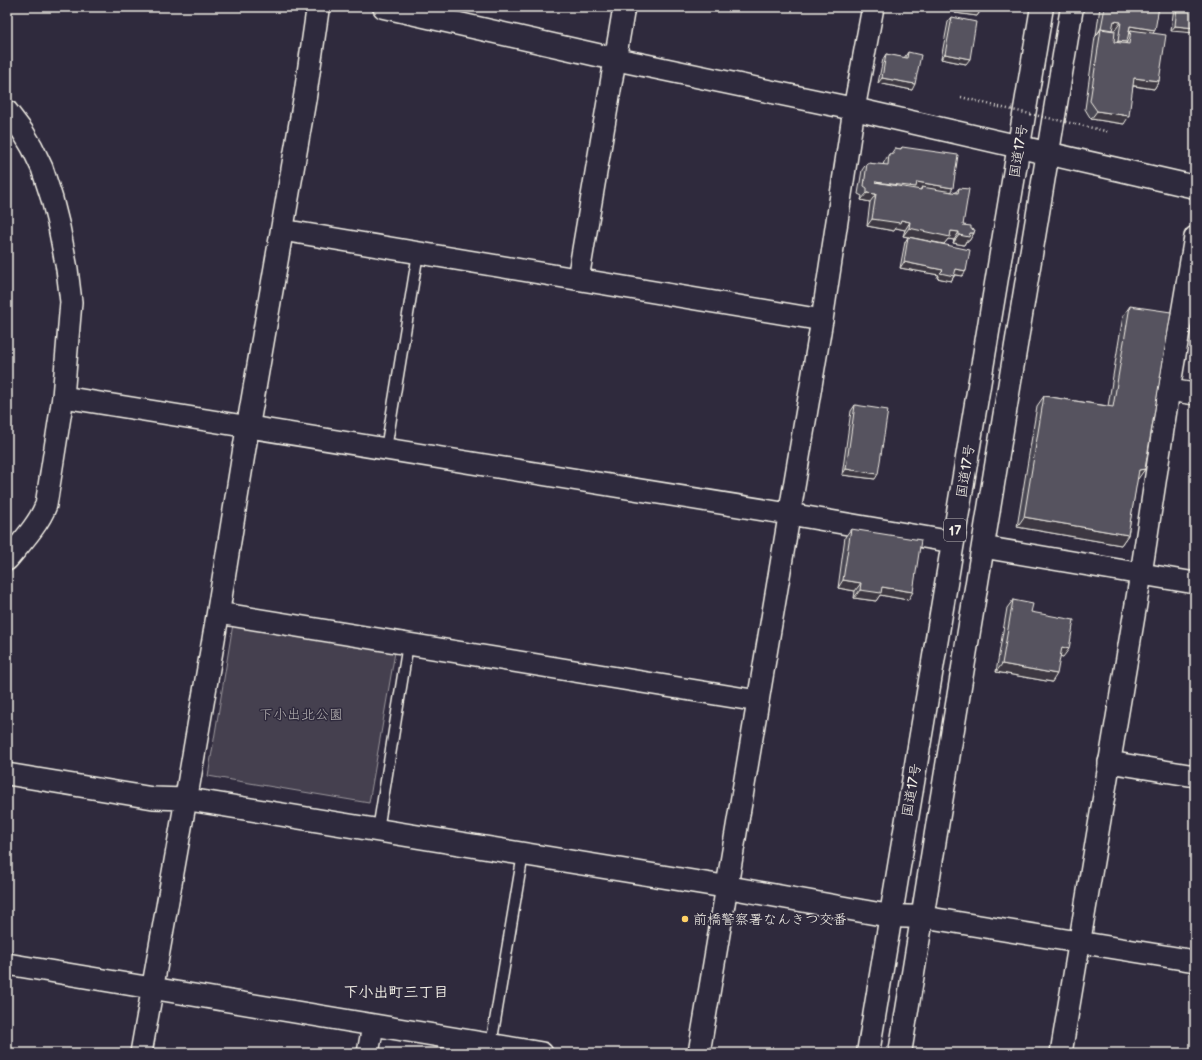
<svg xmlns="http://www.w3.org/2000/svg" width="1202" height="1060" font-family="'Balsamiq Sans','Klee One',sans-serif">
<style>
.green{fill:#454050;stroke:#9c989c}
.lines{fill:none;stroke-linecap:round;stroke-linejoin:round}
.lane-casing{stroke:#f4f1e8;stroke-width:13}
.street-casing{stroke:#f4f1e8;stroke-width:24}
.secondary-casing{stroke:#f4f1e8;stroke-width:25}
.highway-casing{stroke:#f4f1e8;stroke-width:25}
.path{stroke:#f4f1e8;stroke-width:2.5;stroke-dasharray:1 3;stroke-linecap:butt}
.lane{stroke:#2f2a3d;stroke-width:10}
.street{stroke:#2f2a3d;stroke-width:21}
.secondary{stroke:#2f2a3d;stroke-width:22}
.highway{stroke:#2f2a3d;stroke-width:22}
.path-bridge{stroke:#f4f1e8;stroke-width:2.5;stroke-dasharray:1 3;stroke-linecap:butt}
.wall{fill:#4a4752;stroke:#f4f1e8}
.shaded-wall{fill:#3c3942;stroke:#f4f1e8}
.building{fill:#56525f;stroke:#f4f1e8}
.poi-dot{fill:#ffd166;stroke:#2f2a3d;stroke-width:1.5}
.labels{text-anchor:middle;stroke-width:3;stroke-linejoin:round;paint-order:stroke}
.shield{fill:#2f2a3d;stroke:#b9b5b5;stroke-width:1}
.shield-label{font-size:13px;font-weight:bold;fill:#f4f1e8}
.street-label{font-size:14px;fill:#f4f1e8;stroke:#2f2a3d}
.park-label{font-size:14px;fill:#b7b3b3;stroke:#2f2a3d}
.poi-label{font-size:14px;fill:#f4f1e8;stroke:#2f2a3d;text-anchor:start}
.neighbourhood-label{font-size:15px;font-weight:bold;fill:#f4f1e8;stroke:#2f2a3d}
</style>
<rect width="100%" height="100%" fill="#2f2a3d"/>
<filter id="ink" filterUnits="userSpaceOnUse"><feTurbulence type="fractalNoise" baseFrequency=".025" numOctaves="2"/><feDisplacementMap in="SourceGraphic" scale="8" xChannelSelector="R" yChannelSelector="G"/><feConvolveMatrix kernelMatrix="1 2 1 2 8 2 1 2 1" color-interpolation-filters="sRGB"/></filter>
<g filter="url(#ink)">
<polygon class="green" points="233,624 395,652 369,803 208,776"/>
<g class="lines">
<defs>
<g id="lane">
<polyline points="386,449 418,253"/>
<polyline points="378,830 408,644"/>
<polyline points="491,1045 523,854"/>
</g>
<g id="street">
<path d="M7 111 23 132 32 147 42 168 52 199 59 227 67 269 71 302 63 397 46 505C39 524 20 544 7 560"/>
<polyline points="282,230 822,320"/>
<polyline points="578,279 624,7"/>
<polyline points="1169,390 1195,394"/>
<polyline points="63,397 789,514 953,542"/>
<polyline points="983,547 1195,583"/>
<polyline points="218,613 758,701"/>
<polyline points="1109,762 1195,776"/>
<polyline points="7,774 153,798 186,799 141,1053"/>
<polyline points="924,917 1195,961"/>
<path d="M7 964C186 993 364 1024 542 1053"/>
<polyline points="368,1053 373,1026"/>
<polyline points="699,1053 822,320 854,109 873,7"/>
<polyline points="1061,1053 1141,574 1169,390 1195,237"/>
</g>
<g id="secondary">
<polyline points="318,7 305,97 248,426 218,613 186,799 727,887 890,916 924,917"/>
<polyline points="384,7 615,59 854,109 1195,187"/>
</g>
<g id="highway">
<polyline points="868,1053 1042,7"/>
<path d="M900 1053C959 705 1012 355 1072 7"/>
</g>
</defs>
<use href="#lane" class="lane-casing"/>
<use href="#street" class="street-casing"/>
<use href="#secondary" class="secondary-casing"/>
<use href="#highway" class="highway-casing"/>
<g class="path">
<polyline points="961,97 999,107"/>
<polyline points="1075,124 1110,132"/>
</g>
<use href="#lane" class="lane"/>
<use href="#street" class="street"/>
<use href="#secondary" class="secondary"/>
<use href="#highway" class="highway"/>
<polyline class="path-bridge" points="999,107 1075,124"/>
</g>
<g class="wall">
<polygon points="955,7 981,7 981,10 977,16 955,13"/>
<polygon points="1100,7 1159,7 1153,33 1159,81 1154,89 1133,86 1124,124 1091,119 1085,109 1095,37 1096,36"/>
<polygon points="1174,7 1195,7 1171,31"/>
<polygon points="952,17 966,64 941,59 948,22"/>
<polygon points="908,52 912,90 878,83 883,59 886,54 904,58"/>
<polygon points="902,147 950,192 955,193 959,188 963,225 971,229 974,233 969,241 966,241 964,245 953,243 954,240 948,239 944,244 962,276 955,275 951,281 937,278 939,275 900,268 905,242 908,237 943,244 903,236 905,230 896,228 894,231 867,226 870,202 861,200 862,196 858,194 862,170 867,163 883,165 884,162 889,154 891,154 895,148 900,149"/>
<polygon points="1130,306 1145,469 1137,479 1128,535 1121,545 1017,527 1037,406 1044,396 1108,406 1123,316"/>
<polygon points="855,405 875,479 842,475 851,411"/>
<polygon points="851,529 908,600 880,595 876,601 854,598 855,591 838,588 845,537"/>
<polygon points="1013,600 1031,612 1063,657 1060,656 1052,682 996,672 1007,608"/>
</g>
<g class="shaded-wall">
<polygon points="935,7 943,7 942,8"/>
<polygon points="958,7 981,10 977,16 955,13"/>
<polygon points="1114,21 1121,22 1115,30 1112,30 1107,37 1101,29 1096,36 1101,28"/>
<polygon points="1130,26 1155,30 1150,38 1131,30 1129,34"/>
<polygon points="1175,26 1195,28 1195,33 1171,31"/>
<polygon points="1118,41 1127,42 1122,50 1112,48"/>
<polygon points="945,54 970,59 966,64 941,59"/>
<polygon points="882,78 915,84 912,90 878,83"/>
<polygon points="1134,78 1159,81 1154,89 1129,85"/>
<polygon points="1097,111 1129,116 1124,124 1091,119"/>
<polygon points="875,182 917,182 953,188 948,195 921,190 922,187 919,191"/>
<polygon points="867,193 876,194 870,202 861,200"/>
<polygon points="872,219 901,220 910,222 905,230 896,228 894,231 867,226"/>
<polygon points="909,228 951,231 959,232 954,240 948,239 944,244 903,236"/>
<polygon points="970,233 974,233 969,241 966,241 964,245 953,243 959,235"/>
<polygon points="904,262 943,270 954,276 951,281 937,278 939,275 900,268"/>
<polygon points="956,269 966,271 962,276 952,274"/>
<polygon points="846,469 878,474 875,479 842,475"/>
<polygon points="1145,469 1138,479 1132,480 1139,470"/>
<polygon points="1024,517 1128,535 1121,545 1017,527"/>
<polygon points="843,580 861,583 855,591 838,588"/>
<polygon points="882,587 913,592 908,600 880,595 876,601 854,598 860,590"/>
<polygon points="1062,647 1069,649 1063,657 1056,655"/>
<polygon points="1002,664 1057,674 1052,682 996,672"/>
</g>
<g class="building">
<polygon points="958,7 981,7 981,10"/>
<polygon points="1105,7 1159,7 1155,30 1130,26 1127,42 1118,41 1121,22 1114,21 1112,30 1101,28"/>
<polygon points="1177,7 1195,7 1195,28 1175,26"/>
<polygon points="952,17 976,22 970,59 945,54"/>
<polygon points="1101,29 1115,31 1114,42 1129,44 1131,30 1166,35 1159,81 1134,78 1129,116 1097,111 1090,101"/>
<polygon points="908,52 921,55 915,84 882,78 886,54 907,58"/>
<polygon points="902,147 958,155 953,188 917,182 916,187 875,182 921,190 922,187 958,193 959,188 969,189 963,225 971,226 971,229 975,230 974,233 970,233 969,237 959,235 959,232 951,231 950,237 909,228 910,222 901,220 900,223 872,219 876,194 867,193 867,188 864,186 867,163 888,165 889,154 894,154 895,148 901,149"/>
<polygon points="908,237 970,250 966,271 956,269 954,276 940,273 943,270 904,262"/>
<polygon points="1130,306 1171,312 1145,469 1139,470 1128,535 1024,517 1044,396 1113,407"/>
<polygon points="855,405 888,410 878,474 846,469"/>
<polygon points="851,529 921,540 913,592 882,587 881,593 860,590 861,583 843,580"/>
<polygon points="1013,600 1033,604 1031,612 1074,620 1069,649 1062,647 1057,674 1002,664"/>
</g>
</g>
<circle class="poi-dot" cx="685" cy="919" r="4"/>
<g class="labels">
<rect class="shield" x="944" y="519" width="22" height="22" rx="3"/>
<g class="shield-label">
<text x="955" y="535">17</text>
</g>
<g class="street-label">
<text transform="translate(1018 151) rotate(-81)" y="5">国道17号</text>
<text transform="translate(965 471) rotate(-81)" y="5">国道17号</text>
<text transform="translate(911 790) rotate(-80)" y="5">国道17号</text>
</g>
<g class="park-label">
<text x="301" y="719">下小出北公園</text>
</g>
<g class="poi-label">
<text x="693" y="924">前橋警察署なんきつ交番</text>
</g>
<g class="neighbourhood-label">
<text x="396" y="997">下小出町三丁目</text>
</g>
</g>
<rect width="1202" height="1060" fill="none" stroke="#2f2a3d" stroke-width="24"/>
<rect x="12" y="12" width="1178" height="1036" fill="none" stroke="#f4f1e8" stroke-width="1.5" filter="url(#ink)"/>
</svg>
